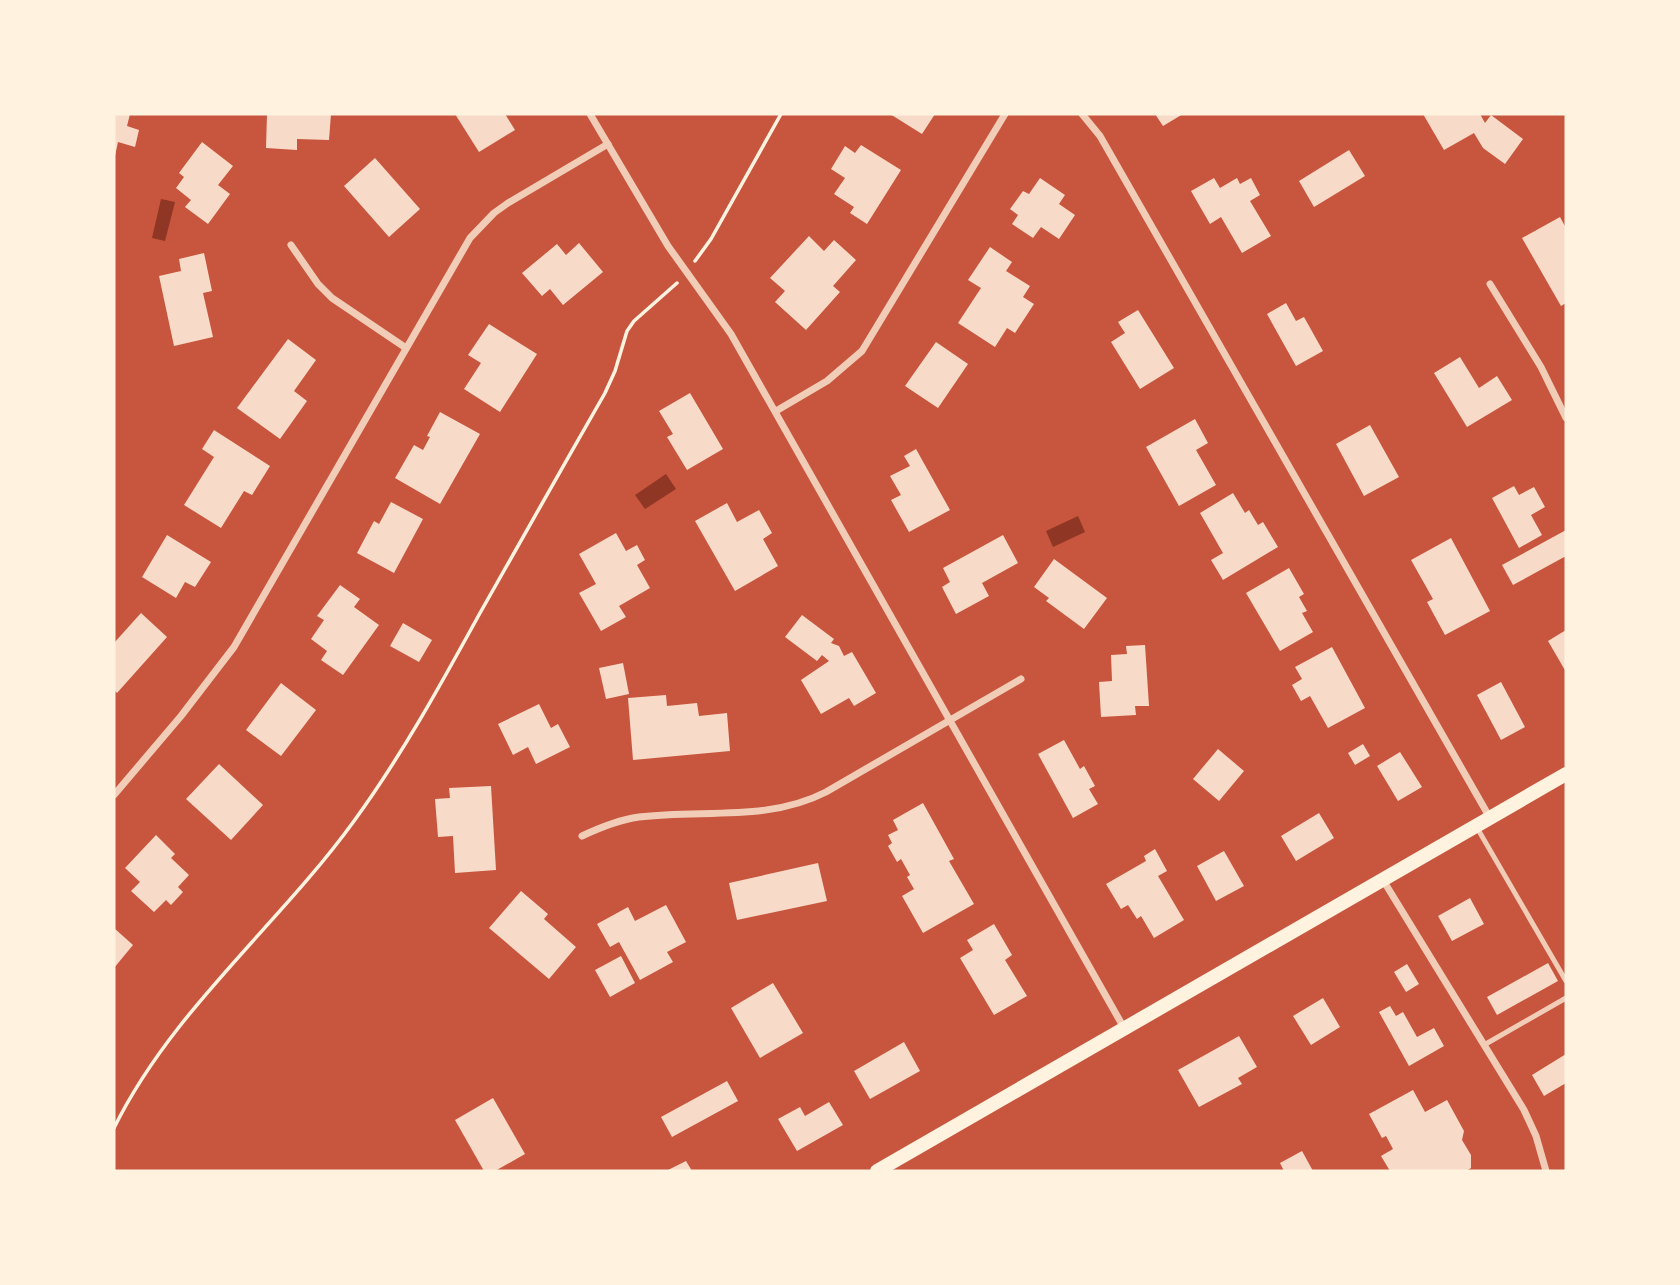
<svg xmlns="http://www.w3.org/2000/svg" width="1680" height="1285" font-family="'Exo 2',sans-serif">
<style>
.water{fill:#8f3625}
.building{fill:#f7dbc8}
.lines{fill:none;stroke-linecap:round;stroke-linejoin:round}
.path{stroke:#fff3e0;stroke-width:3.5}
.service{stroke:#f1ccb7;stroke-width:5}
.minor{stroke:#f1ccb7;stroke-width:7}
.secondary{stroke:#fff3e0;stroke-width:14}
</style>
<rect width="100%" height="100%" fill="#c8553d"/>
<g class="water">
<polygon points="161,199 175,202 165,241 152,238"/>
<polygon points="666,474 676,489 645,509 635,495"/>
<polygon points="1078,516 1085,532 1053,547 1046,531"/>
</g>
<g class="building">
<polygon points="114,114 130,114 127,126 139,130 135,147 118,142 115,156"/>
<polygon points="267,114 331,114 329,140 297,139 297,150 266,148"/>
<polygon points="455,114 505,114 515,130 479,152"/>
<polygon points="890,114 935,114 922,134"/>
<polygon points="1155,114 1183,114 1163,126"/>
<polygon points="1423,114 1480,114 1485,123 1491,115 1523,139 1505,164 1483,148 1474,133 1444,150"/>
<polygon points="202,142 233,166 218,185 230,194 208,224 185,207 191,200 176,188 184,177 179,173"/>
<polygon points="861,145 901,170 867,224 850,213 854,207 834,194 845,178 831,169 845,146 855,153"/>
<polygon points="1349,150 1365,176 1314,207 1299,181"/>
<polygon points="375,158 420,209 389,237 344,186"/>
<polygon points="1040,178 1065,195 1059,204 1075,215 1059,239 1041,227 1033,238 1012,224 1018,215 1010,209 1023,191 1029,194"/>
<polygon points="1214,178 1220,188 1237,178 1240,184 1251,178 1260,195 1250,201 1271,236 1242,253 1221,217 1210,224 1191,191"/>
<polygon points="1560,217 1566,228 1566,303 1561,306 1522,238"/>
<polygon points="809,236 824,251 834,240 856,260 833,286 840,292 806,330 775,302 785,291 770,278"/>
<polygon points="579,243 603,272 563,305 550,289 542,296 522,273 557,244 566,255"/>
<polygon points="990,247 1012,262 1006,271 1030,286 1023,297 1034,304 1015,333 1007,328 995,347 958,323 981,288 968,280"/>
<polygon points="204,253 212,291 203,293 213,337 174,346 159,276 181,271 179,259"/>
<polygon points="1286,303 1296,321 1304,317 1323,351 1296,366 1267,314"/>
<polygon points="1138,310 1174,368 1140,389 1111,342 1125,333 1118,322"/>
<polygon points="489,324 537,354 500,412 464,389 481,363 468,355"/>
<polygon points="288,339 316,360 294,391 307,401 280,439 237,408"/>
<polygon points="936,342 968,364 938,408 905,386"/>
<polygon points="1460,357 1479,388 1497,376 1512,400 1467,427 1434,373"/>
<polygon points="690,393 723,449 687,470 667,437 673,434 659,411"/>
<polygon points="440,412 480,434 440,504 395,478 414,445 423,450 430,437 427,436"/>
<polygon points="1195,419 1208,443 1196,450 1216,485 1179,506 1146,447"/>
<polygon points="1370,425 1399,477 1364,496 1336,444"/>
<polygon points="214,430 270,466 252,495 244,491 221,528 184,505 214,457 202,449"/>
<polygon points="916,449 950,510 909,532 891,500 901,495 890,476 910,466 904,456"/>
<polygon points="1514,486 1519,495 1534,487 1545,507 1531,515 1542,535 1519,548 1492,498"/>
<polygon points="1233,493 1245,513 1249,510 1258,525 1263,522 1278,547 1223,580 1211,560 1223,553 1200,513"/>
<polygon points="391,502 423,519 394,573 357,553 374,521 379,524"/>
<polygon points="727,503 737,522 759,510 772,533 763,539 778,566 735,591 695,521"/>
<polygon points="1566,530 1566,556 1513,585 1502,565"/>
<polygon points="616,533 626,551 637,545 645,560 637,565 650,588 619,606 626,617 601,631 579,593 596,584 579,554"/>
<polygon points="167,535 211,562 195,587 185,582 176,598 142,577"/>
<polygon points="1003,535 1018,563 982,583 989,596 956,614 942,587 950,582 943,568"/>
<polygon points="1451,538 1490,611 1445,635 1427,602 1433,599 1411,560"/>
<polygon points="1054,559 1107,598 1084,629 1046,601 1049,598 1034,587"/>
<polygon points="1289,568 1304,594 1299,597 1307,611 1302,613 1313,632 1280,651 1246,593"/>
<polygon points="340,585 360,599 354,607 379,625 343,675 321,660 327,651 311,639 324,620 317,616"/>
<polygon points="141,613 167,637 117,693 114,690 114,643"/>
<polygon points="802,615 834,639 831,643 839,646 844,656 852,652 876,693 854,706 849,698 821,714 801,680 829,661 822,655 817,661 785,637"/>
<polygon points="403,623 432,640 419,662 390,646"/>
<polygon points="1566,630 1566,672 1548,641"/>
<polygon points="1145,645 1149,706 1135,706 1136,715 1101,717 1099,682 1112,681 1111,655 1127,654 1126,646"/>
<polygon points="1332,647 1365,708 1328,728 1310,696 1301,701 1292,685 1302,679 1295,667"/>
<polygon points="623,663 629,694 606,699 599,668"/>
<polygon points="1501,682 1525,727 1501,740 1477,695"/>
<polygon points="281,683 316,710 281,756 246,730"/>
<polygon points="666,695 667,706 697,703 699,716 727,713 730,751 633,760 628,698"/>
<polygon points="539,704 551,728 558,724 570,747 536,764 528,747 513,755 498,724"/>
<polygon points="1064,740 1080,769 1084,766 1095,786 1089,789 1098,804 1073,818 1038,754"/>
<polygon points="1363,744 1370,756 1355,765 1348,753"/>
<polygon points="1218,749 1244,771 1219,801 1193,779"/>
<polygon points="1400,752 1422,787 1398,801 1377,766"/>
<polygon points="219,764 263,805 231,840 186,799"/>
<polygon points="491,786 496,870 455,873 453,836 438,837 435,799 450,798 449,788"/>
<polygon points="923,803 954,859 949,861 974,904 923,933 902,896 914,889 907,877 910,875 901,859 897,862 888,846 892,843 888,835 898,830 893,820"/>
<polygon points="1319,813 1334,838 1296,861 1281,836"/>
<polygon points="156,835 175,854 171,858 189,875 178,887 183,892 171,905 166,900 154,912 131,891 140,882 125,868"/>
<polygon points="1155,849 1167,871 1158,876 1184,920 1154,938 1141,916 1137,919 1128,905 1121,909 1106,884 1146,861 1144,856"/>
<polygon points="1224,851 1244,886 1216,901 1197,866"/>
<polygon points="818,863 827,901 737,920 729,883"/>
<polygon points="521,891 548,914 544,919 576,947 549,979 489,928"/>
<polygon points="1470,898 1484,924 1452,941 1438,916"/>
<polygon points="666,905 686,942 667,952 673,962 640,980 619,942 610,947 597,924 628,907 635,921"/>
<polygon points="994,924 1012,955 1005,960 1027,996 994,1015 960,958 973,950 967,940"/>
<polygon points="114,928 133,945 114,968"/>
<polygon points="621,956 635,983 610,997 595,970"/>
<polygon points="1548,963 1558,981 1497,1015 1487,997"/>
<polygon points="1407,964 1419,984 1406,992 1394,972"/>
<polygon points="773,983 803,1033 760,1058 731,1008"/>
<polygon points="1323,998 1340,1027 1311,1045 1293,1016"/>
<polygon points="1390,1006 1396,1016 1403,1012 1417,1037 1434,1028 1444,1046 1409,1066 1379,1012"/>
<polygon points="1239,1036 1257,1067 1238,1078 1242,1084 1199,1107 1178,1070"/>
<polygon points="904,1042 920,1071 870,1099 854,1071"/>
<polygon points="1566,1054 1566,1083 1544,1096 1532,1075"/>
<polygon points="727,1081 738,1101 672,1137 661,1117"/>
<polygon points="1413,1090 1425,1112 1447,1100 1464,1131 1462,1140 1471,1155 1471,1168 1466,1171 1390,1171 1381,1156 1393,1149 1386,1136 1382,1138 1369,1114"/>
<polygon points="493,1098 525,1154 495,1171 484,1171 455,1120"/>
<polygon points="829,1102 843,1125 797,1151 778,1119 800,1107 805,1116"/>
<polygon points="1302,1151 1313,1171 1284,1171 1280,1163"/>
<polygon points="686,1161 692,1171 666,1171"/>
</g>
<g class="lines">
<g class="path">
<polyline points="695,261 711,239 781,114"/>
<path d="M114 1128C172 1010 278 926 354 821 402 755 441 684 480 613 522 539 563 466 605 393L615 371 627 331 634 321 677 283"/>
</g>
<g class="service">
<polyline points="1476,826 1566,981"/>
<polyline points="1484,1045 1566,998"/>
</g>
<g class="minor">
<polyline points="590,114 668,246 731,334 1124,1028"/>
<polyline points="1082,114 1100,136 1490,818"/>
<polyline points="291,245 318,284 332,298 406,348"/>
<polyline points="1490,284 1541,367 1566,418"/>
<polyline points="776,411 827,381 862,351 1005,114"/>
<polyline points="114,795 181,716 234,647 470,238 494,213 508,203 608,144"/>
<path d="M582 836C601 827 618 820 639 817 702 809 768 822 826 792L1021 679"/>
<polyline points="1383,880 1524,1110 1536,1136 1546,1171"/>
</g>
<polyline class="secondary" points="877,1171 1566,774"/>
</g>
<rect width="1680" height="1285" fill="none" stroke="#fff3e0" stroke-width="231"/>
</svg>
